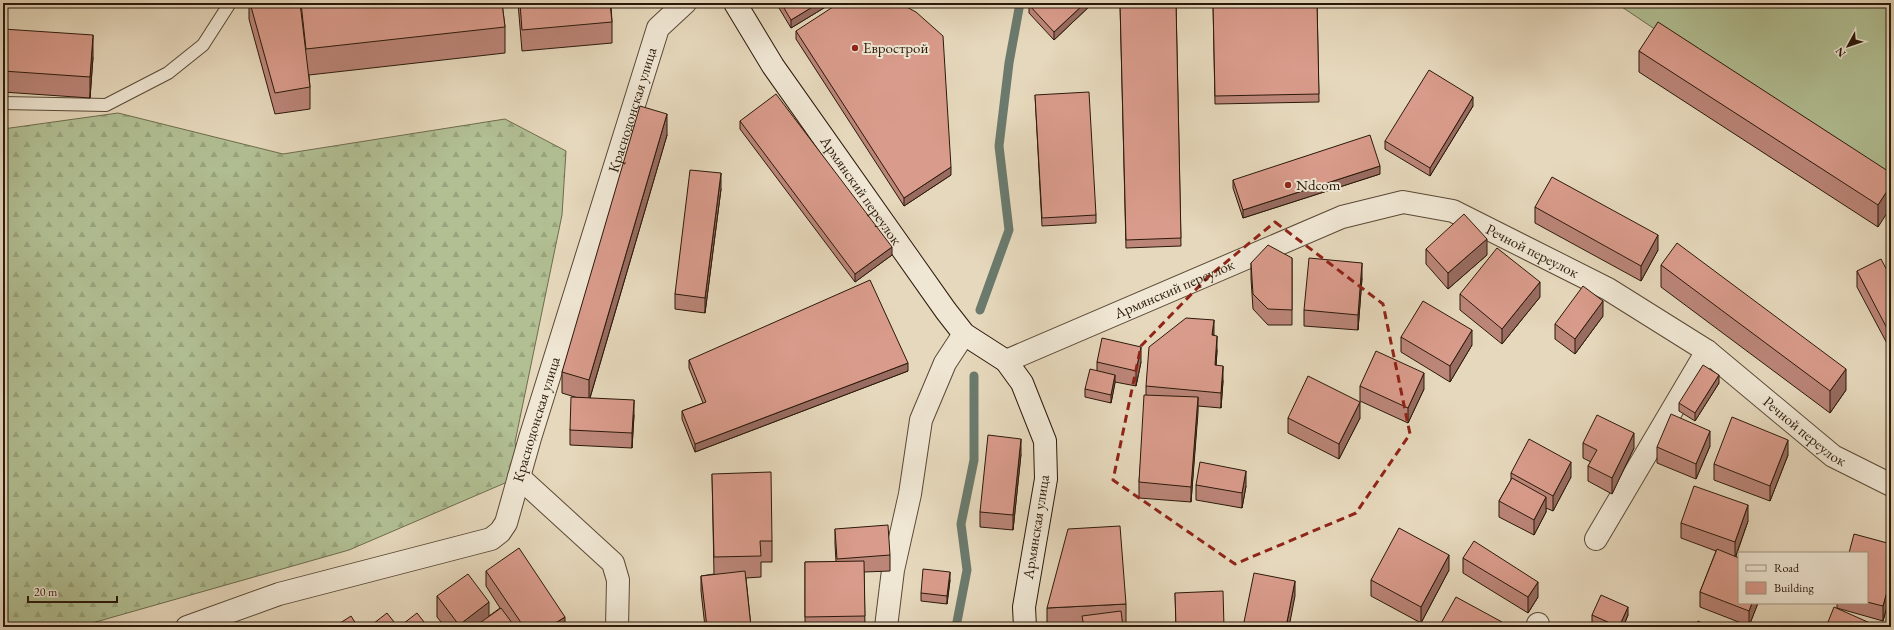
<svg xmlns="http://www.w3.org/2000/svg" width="1894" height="630" font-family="'EB Garamond',serif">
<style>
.grass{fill:#b1bf93;stroke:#6e6c4e}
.forest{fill:url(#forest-firs);stroke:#6e6c4e}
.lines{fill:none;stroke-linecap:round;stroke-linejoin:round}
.stream{stroke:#6b7a6d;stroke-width:9}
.lane-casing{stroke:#5a4936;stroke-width:14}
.street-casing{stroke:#5a4936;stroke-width:24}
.secondary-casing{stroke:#2b190a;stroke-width:24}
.lane{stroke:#efe6d3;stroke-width:12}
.street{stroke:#efe6d3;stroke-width:22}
.secondary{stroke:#efe6d3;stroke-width:22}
.wall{fill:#bb8578;stroke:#2b190a}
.shaded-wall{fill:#986c61;stroke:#2b190a}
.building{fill:#d99b8b;stroke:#2b190a}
.marked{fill:none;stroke:#8f2418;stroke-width:3;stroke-dasharray:8 5;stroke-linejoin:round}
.poi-dot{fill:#8f2418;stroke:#efe6d3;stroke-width:1.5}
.labels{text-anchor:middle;stroke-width:4;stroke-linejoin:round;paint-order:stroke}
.poi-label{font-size:15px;fill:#2b190a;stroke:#efe6d3;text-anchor:start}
.street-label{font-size:15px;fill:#2b190a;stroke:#efe6d3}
</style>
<defs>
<pattern id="forest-firs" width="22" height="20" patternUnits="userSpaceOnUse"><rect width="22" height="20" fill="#b1bf93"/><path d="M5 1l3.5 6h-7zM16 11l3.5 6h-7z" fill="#98a47d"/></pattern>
</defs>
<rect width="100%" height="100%" fill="#e6d8bc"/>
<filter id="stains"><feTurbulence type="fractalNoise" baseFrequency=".005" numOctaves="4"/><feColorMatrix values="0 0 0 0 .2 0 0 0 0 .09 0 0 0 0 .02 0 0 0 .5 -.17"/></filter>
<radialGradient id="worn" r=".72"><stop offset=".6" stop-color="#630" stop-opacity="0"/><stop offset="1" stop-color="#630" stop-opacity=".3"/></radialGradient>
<polygon class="grass" points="1616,3 1889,3 1891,5 1891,188"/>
<polygon class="forest" points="118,113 283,154 505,119 566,151 562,215 515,442 519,477 349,550 78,627 3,627 3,129"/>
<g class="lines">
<g class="stream">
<polyline points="980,310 1009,230 999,146 1009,63 1020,3"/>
<polyline points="956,627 967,570 961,524 974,460 974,376"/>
</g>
<defs>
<polyline id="lane" points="3,103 106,105 168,73 203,45 230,3"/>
<g id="street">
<path id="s1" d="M1006 361 1342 217 1403 202 1453 211 1608 289 1707 351 1833 456 1891 485"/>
<polyline points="519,477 613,563 618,580 617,627"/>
<polyline points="1596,539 1707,351"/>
<path id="s2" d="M187 627 279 594 491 539 500 532 506 523 530 438 658 28 685 3"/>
<polyline points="886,627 893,570 910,494 921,420 945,363 964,334"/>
<polyline points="1537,627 1538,624"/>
</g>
<g id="secondary">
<path id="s3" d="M735 3 773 66 946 311 964 334 1006 361 1022 383 1045 441 1046 479 1024 607 1025 627"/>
</g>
</defs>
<use href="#lane" class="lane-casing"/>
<use href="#street" class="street-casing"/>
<use href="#secondary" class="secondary-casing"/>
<use href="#lane" class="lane"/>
<use href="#street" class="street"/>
<use href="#secondary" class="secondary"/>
</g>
<g class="wall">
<polygon points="249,3 502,3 505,27 505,53 309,75 310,87 310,109 275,114 249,19"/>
<polygon points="518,3 618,3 611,6 612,22 612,43 522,51"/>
<polygon points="776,3 832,3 791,28"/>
<polygon points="1093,3 1054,40 1029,13 1029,5"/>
<polygon points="1120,3 1176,3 1181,246 1126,248"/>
<polygon points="1213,3 1317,3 1319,102 1215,104"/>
<polygon points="3,29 93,57 90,98 3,92"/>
<polygon points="796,31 951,175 904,206 796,39"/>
<polygon points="1639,51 1891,173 1878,227 1639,72"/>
<polygon points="1035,95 1096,215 1096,223 1042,226"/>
<polygon points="1473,106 1430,176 1385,149 1385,141"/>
<polygon points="740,121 892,255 855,282 740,129"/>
<polygon points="667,135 590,398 634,415 632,448 570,445 570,430 578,398 562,393 562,372"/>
<polygon points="1380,174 1243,218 1233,188 1233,180"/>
<polygon points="721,189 705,313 675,309 675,294"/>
<polygon points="1535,207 1658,250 1641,281 1535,223"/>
<polygon points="1426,249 1487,255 1448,289 1426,264"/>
<polygon points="1292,258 1292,325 1268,325 1253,309 1251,279 1251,263"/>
<polygon points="1661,265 1846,390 1830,413 1661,287"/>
<polygon points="1857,271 1891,278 1891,351 1857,287"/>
<polygon points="1362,278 1358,330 1304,326 1304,310"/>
<polygon points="1460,294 1540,297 1502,344 1460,310"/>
<polygon points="1603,316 1575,354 1555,339 1555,324"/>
<polygon points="1214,336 1217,351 1216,365 1223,381 1221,408 1198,406 1191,502 1139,498 1139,482 1146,395 1146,386"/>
<polygon points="1401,337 1472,345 1450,382 1401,352"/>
<polygon points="689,360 908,371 695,452 682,419 682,411 703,403 689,368"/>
<polygon points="1097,362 1141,362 1136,386 1115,382 1111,403 1085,397 1085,389 1097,371"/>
<polygon points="1719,383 1695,421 1679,411 1679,403"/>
<polygon points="1360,386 1424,389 1408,423 1360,401"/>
<polygon points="1288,418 1360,418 1339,459 1288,433"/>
<polygon points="1583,443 1634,448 1612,494 1588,481 1588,466 1591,462 1583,458"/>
<polygon points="1710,446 1696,479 1657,463 1657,447"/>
<polygon points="1021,454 1013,530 980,527 980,512"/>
<polygon points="1788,455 1770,501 1714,480 1714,464"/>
<polygon points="1511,473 1571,477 1553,511 1546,508 1546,512 1534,535 1499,517 1499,501 1511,480"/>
<polygon points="712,474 772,541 772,562 761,562 761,577 746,578 751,627 705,627 701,591 701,576 714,574"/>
<polygon points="1196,485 1246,486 1242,508 1196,500"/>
<polygon points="1748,521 1736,556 1758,603 1749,626 1700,607 1700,592 1716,551 1681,538 1681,523"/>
<polygon points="835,529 890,555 890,571 864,572 865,627 805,627 805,562 836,562 835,544"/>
<polygon points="1891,544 1891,592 1883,621 1837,608 1837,603 1867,603 1867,553"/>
<polygon points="1463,558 1538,597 1528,613 1463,573"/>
<polygon points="1449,570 1421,623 1371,596 1371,580"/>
<polygon points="486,571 565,627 445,627 437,617 437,596 489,616 500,608 486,586"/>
<polygon points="950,580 947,604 921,601 921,593"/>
<polygon points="1175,593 1224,627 1176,627"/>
<polygon points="1126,604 1126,625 1123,625 1123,627 1047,627 1047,608"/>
<polygon points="1592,615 1628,615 1623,627 1601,627 1592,623"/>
</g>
<g class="shaded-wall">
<polygon points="609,3 618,3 609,7"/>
<polygon points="819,3 832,3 791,28 791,20"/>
<polygon points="1085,3 1093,3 1054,40 1054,32"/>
<polygon points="93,35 93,57 90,98 90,77"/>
<polygon points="1473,97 1473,106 1430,176 1430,168"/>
<polygon points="667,114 667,135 589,401 589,380"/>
<polygon points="1380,166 1380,174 1243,218 1243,210"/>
<polygon points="951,167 951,175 904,206 904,198"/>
<polygon points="721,173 721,189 705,313 705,298"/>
<polygon points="1891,185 1891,207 1878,227 1878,205"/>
<polygon points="1658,235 1658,250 1641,281 1641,266"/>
<polygon points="1487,239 1487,255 1448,289 1448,273"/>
<polygon points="892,247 892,255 855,282 855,274"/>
<polygon points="1362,263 1362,278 1358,330 1358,315"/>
<polygon points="1540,282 1540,297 1502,344 1502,329"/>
<polygon points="1603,301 1603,316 1575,354 1575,339"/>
<polygon points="1214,320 1214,335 1212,335"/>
<polygon points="1472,330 1472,345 1450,382 1450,366"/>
<polygon points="1217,336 1217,351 1215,380 1215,365"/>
<polygon points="1141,347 1141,362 1136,386 1136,371"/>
<polygon points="908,363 908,371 695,452 695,444"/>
<polygon points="1223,366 1223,381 1221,408 1221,393"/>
<polygon points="1846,369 1846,390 1830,413 1830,391"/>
<polygon points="1424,373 1424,389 1408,423 1408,408"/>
<polygon points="1115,375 1115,383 1111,403 1111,395"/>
<polygon points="1719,375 1719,383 1695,421 1695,413"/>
<polygon points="1198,397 1198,413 1191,502 1191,487"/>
<polygon points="634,400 634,415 632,448 632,433"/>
<polygon points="1360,402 1360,418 1339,459 1339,444"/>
<polygon points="1710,431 1710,446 1696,479 1696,464"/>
<polygon points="1634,433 1634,448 1612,494 1612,478"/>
<polygon points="1021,439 1021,454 1013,530 1013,515"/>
<polygon points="1788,440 1788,455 1770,501 1770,486"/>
<polygon points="1571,462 1571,477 1553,511 1553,496"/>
<polygon points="1246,471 1246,486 1242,508 1242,493"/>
<polygon points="1546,497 1546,512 1534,535 1534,520"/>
<polygon points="1748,505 1748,521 1735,558 1735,542"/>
<polygon points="1449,555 1449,570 1421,623 1421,607"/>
<polygon points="950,572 950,580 947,604 947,596"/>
<polygon points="1891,577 1891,592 1883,621 1883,606"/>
<polygon points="1295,581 1295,596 1289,627 1286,627"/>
<polygon points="1538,582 1538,597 1528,613 1528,597"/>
<polygon points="489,602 489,623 484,627 459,627 459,625"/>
<polygon points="1752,603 1758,603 1749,626 1749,611"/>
<polygon points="1628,607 1628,615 1623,627 1619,627"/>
<polygon points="565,617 565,627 549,627"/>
</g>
<g class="building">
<polygon points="250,3 300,3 310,87 275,93"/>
<polygon points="301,3 502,3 505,27 306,49"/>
<polygon points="520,3 610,3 612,22 522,30"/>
<polygon points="781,3 819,3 791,20"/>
<polygon points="839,3 899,3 916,12 943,36 951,167 904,198 796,31"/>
<polygon points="1031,3 1085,3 1054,32 1029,5"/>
<polygon points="1120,3 1176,3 1181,238 1126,240"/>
<polygon points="1213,3 1317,3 1319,94 1215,96"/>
<polygon points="1658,22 1891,173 1891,185 1878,205 1639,51"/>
<polygon points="3,29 93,35 90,77 3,71"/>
<polygon points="1429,70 1473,97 1430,168 1385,141"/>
<polygon points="1089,92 1096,215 1042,218 1035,95"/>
<polygon points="776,94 892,247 855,274 740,121"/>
<polygon points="640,106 667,114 589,380 562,372"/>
<polygon points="1370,135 1380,166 1243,210 1233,180"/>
<polygon points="690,170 721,173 705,298 675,294"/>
<polygon points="1552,177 1658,235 1641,266 1535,207"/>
<polygon points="1464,214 1487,239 1448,273 1426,249"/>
<polygon points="1677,243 1846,369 1830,391 1661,265"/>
<polygon points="1268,245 1292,258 1292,310 1268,309 1253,294 1251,263"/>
<polygon points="1497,248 1540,282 1502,329 1460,294"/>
<polygon points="1309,258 1362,263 1358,315 1304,310"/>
<polygon points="1881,259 1891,278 1891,336 1857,271"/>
<polygon points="870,280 908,363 695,444 682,411 706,402 689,360"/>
<polygon points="1583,286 1603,301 1575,339 1555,324"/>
<polygon points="1423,301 1472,330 1450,366 1401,337"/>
<polygon points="1186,318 1214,320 1212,335 1217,336 1215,365 1223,366 1221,393 1146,386 1149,347"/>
<polygon points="1102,338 1141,347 1136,371 1097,362"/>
<polygon points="1376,351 1424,373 1408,408 1360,386"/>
<polygon points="1703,365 1719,375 1695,413 1679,403"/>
<polygon points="1090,369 1115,375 1111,395 1085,389"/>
<polygon points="1308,376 1360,402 1339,444 1288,418"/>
<polygon points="1144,395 1198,397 1191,487 1139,482"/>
<polygon points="571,397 634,400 632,433 570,430"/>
<polygon points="1671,414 1710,431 1696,464 1657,447"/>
<polygon points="1597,415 1634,433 1612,478 1588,466 1597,450 1583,443"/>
<polygon points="1732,417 1788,440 1770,486 1714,464"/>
<polygon points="988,435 1021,439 1013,515 980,512"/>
<polygon points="1529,439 1571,462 1553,496 1511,473"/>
<polygon points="1200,462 1246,471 1242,493 1196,485"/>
<polygon points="771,472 772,541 760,541 761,556 714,557 712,474"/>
<polygon points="1512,478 1546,497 1534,520 1499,501"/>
<polygon points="1694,486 1748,505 1735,542 1681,523"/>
<polygon points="888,525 890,555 837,559 835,529"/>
<polygon points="1120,526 1126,604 1047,608 1068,529"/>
<polygon points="1399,528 1449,555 1421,607 1371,580"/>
<polygon points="1854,534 1891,544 1891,577 1883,606 1867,602 1867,553 1849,553"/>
<polygon points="1474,541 1538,582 1528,597 1463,558"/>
<polygon points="519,548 565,617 549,627 524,627 486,571"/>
<polygon points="1717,549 1739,558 1739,603 1752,603 1749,611 1700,592"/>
<polygon points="864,561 865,616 805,617 805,562"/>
<polygon points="923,569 950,572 947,596 921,593"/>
<polygon points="745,571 751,627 707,627 701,576"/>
<polygon points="1254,573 1295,581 1286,627 1243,627"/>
<polygon points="468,574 489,602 459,625 437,596"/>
<polygon points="1223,591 1224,627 1176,627 1175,593"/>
<polygon points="1601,595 1628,607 1619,627 1592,615"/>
<polygon points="1456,597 1502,622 1499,627 1439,627"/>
<polygon points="1834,607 1879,627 1826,627"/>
<polygon points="501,608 515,627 474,627"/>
<polygon points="1121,611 1123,627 1084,627 1082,616"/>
<polygon points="387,613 398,627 369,627"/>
<polygon points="417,613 428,627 399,627"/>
<polygon points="351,616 358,627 334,627"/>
<polygon points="1698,621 1710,627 1695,627"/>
<polygon points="268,623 269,627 250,627"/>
</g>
<path class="marked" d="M1275 222 1383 304 1410 434 1356 513 1235 564 1113 480 1141 346 1208 277Z"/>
<g class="poi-dot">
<circle cx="855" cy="48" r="4"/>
<circle cx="1288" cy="185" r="4"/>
</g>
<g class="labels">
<g class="poi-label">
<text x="863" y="53">Еврострой</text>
<text x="1296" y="190">Ndcom</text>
</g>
<g class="street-label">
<text dy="5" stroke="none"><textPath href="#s2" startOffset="771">Краснодонская улица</textPath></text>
<text dy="5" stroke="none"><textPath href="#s3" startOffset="226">Армянский переулок</textPath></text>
<text dy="5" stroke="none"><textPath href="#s1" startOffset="568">Речной переулок</textPath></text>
<text dy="5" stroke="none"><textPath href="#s1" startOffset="183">Армянский переулок</textPath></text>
<text dy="5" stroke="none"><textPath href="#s2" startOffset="447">Краснодонская улица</textPath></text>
<text dy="5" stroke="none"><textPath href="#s1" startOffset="896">Речной переулок</textPath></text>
<text transform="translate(1036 527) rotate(-81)" y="5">Армянская улица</text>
</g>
</g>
<rect width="1894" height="630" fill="none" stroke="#e6d8bc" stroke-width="16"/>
<rect x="4" y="4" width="1886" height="622" fill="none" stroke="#2b190a" stroke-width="2"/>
<rect x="8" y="8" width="1878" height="614" fill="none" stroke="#2b190a"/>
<rect x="1738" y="552" width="130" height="52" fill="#efe6d3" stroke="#a19483"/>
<rect x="1746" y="565" width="20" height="6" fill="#efe6d3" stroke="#a19483"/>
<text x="1774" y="572" font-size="12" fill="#2b190a">Road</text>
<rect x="1746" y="582" width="20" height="12" fill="#d99b8b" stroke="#a19483"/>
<text x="1774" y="592" font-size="12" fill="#2b190a">Building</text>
<g transform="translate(1848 46) rotate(230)" stroke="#efe6d3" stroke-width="3" paint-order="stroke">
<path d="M0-3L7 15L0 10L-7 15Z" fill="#2b190a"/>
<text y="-6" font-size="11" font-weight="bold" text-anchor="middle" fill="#2b190a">N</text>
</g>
<path d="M28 596v6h89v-6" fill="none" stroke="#2b190a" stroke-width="2"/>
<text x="34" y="596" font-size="12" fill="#2b190a" stroke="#efe6d3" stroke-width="3" paint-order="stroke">20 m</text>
<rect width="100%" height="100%" filter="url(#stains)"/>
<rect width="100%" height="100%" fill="url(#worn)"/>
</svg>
